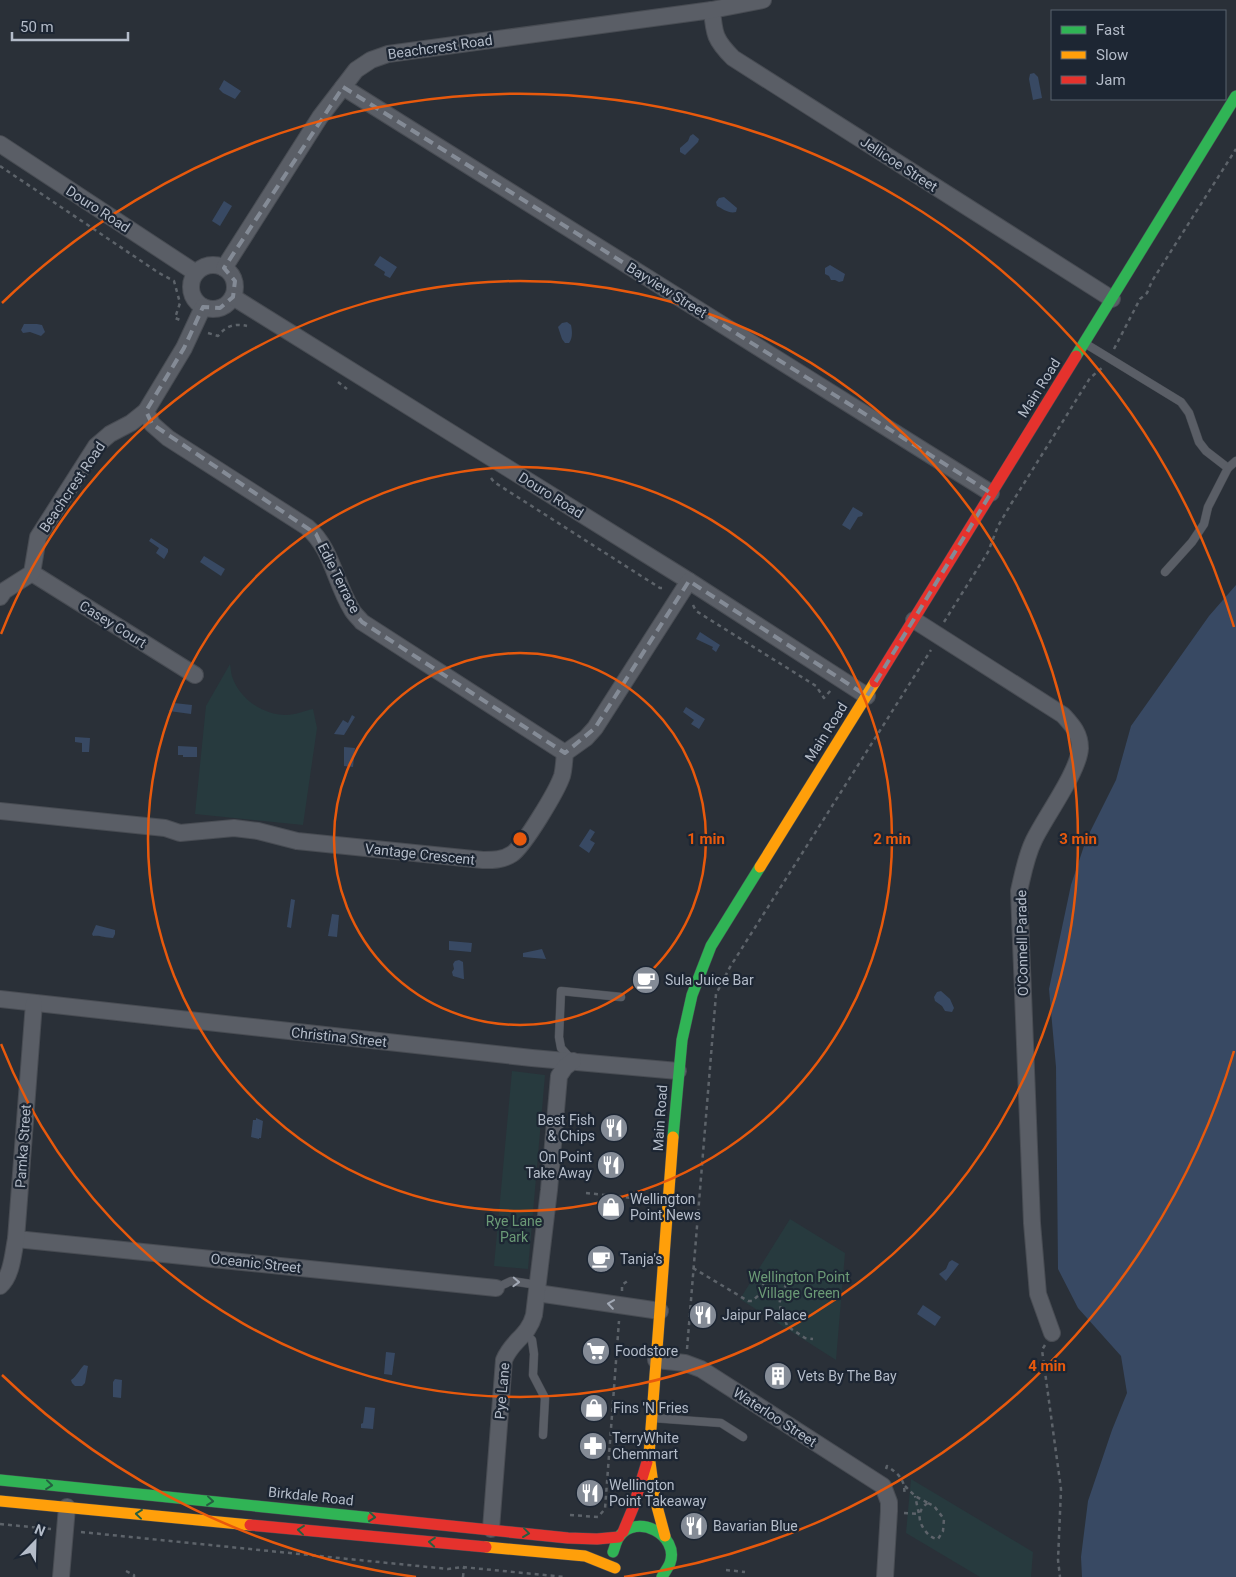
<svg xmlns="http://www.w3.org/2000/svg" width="1236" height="1577" font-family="Roboto,sans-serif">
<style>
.green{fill:#273a3e}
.water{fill:#384963}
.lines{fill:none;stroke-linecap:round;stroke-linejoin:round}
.lane-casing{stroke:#484c53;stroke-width:9}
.street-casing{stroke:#484c53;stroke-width:18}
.fast-casing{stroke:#484c53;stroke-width:12}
.slow-casing{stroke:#484c53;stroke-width:12}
.jam-casing{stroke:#484c53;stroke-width:12}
.path{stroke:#5d636a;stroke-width:2.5;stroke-dasharray:4 4;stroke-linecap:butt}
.lane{stroke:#5a5e66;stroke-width:8}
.street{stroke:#5a5e66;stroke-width:16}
.fast{stroke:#30b455;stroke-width:11}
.slow{stroke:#ff9f0a;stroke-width:11}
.jam{stroke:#e5322d;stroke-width:11}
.oneway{stroke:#a2a9b5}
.oneway2{stroke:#255f41}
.marked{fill:none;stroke:#848b96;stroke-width:4;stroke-dasharray:10 6;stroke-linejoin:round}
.ring{fill:none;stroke:#e8590c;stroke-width:2.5}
.labels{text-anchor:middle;stroke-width:4.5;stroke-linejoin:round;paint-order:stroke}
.street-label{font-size:14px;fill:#b4bcc9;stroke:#1d2633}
.poi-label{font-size:14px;fill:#b4bcc9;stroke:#1d2633;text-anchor:start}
.park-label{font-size:14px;fill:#6b9a76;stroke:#1d2633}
.centre{fill:#e8590c;stroke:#1d2633;stroke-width:2.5}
.ring-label{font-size:15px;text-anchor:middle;font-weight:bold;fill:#e8590c;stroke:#1d2633;stroke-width:4.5;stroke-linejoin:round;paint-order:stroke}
</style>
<rect width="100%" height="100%" fill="#2a3038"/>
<g class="green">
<path d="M230 664C231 669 231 675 233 679 241 700 264 715 286 715 295 715 304 711 313 709L317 728 303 825 195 814 206 706Z"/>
<polygon points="512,1071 545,1075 528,1269 494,1266"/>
<polygon points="790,1219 845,1253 836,1360 740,1299"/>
<polygon points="911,1479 1033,1552 1031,1577 980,1577 906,1533"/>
</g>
<g class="water">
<polygon points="1034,73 1038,77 1042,98 1033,100 1029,79 1030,74"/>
<polygon points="224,80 241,91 235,99 223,93 219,89"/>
<polygon points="693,134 699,139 698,142 685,155 680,152 680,148 688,141 690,136"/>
<path d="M724 197 737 208 736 212C729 214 723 209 717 206L716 202 719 198Z"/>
<polygon points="224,201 232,206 220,226 212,221"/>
<polygon points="380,256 397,267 390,278 384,275 385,272 374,265"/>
<polygon points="830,265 845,274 843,281 839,282 835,280 831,280 829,276 825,274 825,268"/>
<path d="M567 322 571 325C572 330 573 338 569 343H565L562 339 558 327 562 323Z"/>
<polygon points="24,324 37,324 42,325 45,332 41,336 30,332 23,333 21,330"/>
<polygon points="853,507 863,513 862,516 858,517 850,530 842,525"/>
<polygon points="151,538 168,549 168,552 164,559 156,553 159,548 149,541"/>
<polygon points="204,556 225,569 221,576 200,562"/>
<polygon points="1236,585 1236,1577 1082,1577 1081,1557 1088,1501 1112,1430 1127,1393 1121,1356 1078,1308 1058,1269 1056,1067 1049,989 1071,885 1086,840 1116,780 1131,726 1209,616"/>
<polygon points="700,632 720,645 716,652 712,649 713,647 696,639"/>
<polygon points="174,703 192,705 191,714 169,711"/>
<polygon points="686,707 705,719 699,729 691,724 694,720 683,712"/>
<polygon points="352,715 355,717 344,735 334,734 343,720 348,723"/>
<polygon points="75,737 90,738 89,752 82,752 82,743 75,742"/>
<polygon points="178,746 197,747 197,757 183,757 183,755 178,755"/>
<polygon points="344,747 355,748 353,767 344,766"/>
<polygon points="590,829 595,832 590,840 595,843 589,853 579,846"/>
<polygon points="291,899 295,900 291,928 287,927"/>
<polygon points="332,914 339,915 337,937 328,936"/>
<path d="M96 925 115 930V934L113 938C104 938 100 935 93 936L92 934Z"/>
<polygon points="449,941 472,943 471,952 449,950"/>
<polygon points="542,949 546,959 523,957 523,953"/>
<polygon points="459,960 463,962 464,979 463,979 453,976 452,972 454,969 453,964 455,961"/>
<polygon points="941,991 950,999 954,1008 952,1012 945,1011 942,1006 935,1001 934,997 937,992"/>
<polygon points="256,1118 263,1121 261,1138 259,1138 259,1139 251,1137 253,1120 256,1120"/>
<polygon points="952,1260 959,1264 946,1281 939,1274 946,1269 949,1262"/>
<polygon points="923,1305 941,1317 935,1326 917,1314"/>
<polygon points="386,1352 395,1353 392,1375 384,1374"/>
<path d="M84 1365 88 1366 85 1383 82 1386H75L72 1383 71 1380C77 1376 79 1370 84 1365Z"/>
<polygon points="115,1379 122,1380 121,1398 113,1397 113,1382"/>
<polygon points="365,1407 375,1408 373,1429 361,1428 361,1424 363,1423"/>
</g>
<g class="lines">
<defs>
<g id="lane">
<polyline points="1086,344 1181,402 1189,413 1199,442 1206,451 1228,468"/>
<polyline points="1165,572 1192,542 1204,524 1208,507 1228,468 1236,461"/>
<polyline points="572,1060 561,1048 559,1037 561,991 621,997"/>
<polyline points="496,1288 511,1281 538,1285"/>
<polyline points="526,1334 532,1340 534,1354 533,1375 545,1398 543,1435"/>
<polyline points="653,1418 721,1423 743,1437"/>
</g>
<g id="street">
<path d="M712 10C714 34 715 40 733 58L1112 299"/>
<polyline points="343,87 991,493"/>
<polyline points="0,144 196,273"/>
<circle cx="213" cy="287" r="22"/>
<polyline points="224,268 320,117 343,87 356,70 371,60 388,54 712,10 763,0"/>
<polyline points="233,297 689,581 867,696"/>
<path d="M146 411 152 424 168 438 307 527C332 548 335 583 352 610 354 614 359 618 362 622L565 753"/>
<polyline points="32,573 195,675"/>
<polyline points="0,597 4,591 32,573 38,537 96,446 110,434 131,423 146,411 184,348 203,307"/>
<path d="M914 620 1063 715C1072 725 1080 733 1080 748 1079 771 1045 817 1034 840 1026 856 1023 874 1019 891L1032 1223 1038 1294 1052 1333"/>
<path d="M0 811 165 828 180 833 234 828 258 831 297 841 483 860C494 860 503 860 512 854 524 846 557 791 562 776 564 769 564 761 565 753L586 738 595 728 689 581"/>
<polyline points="0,999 532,1058 678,1071"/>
<polyline points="16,1239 496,1288"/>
<path d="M0 1286C12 1276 13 1253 16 1239L34 1003"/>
<polyline points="537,1293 660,1311"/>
<polyline points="656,1360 685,1363 701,1369 883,1486 889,1502 889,1511 885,1577"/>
<path d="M491 1529 504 1360C512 1340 528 1337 534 1315L549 1190 559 1076 565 1067 573 1061"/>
<polyline points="61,1577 67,1507"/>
</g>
<g id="fast">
<polyline points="1076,356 1236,96"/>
<polyline points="673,1137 682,1040 692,995 711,946 760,867"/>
<polyline points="0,1480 373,1518"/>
<path d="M613 1552C615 1547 616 1541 619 1537 636 1512 680 1535 670 1563 668 1568 664 1573 662 1577"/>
</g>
<g id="slow">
<polyline points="760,867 875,682"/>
<polyline points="0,1501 250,1525"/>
<polyline points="665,1536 655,1499 649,1455 673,1137"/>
<polyline points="486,1547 585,1556 615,1568"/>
</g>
<g id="jam">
<polyline points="875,682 1076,356"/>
<polyline points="373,1518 568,1538 597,1539 619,1537"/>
<polyline points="250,1525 486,1547"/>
<polyline points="623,1532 633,1508 647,1462"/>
</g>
</defs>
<use href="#lane" class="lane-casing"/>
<use href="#street" class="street-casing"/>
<use href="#fast" class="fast-casing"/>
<use href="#slow" class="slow-casing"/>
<use href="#jam" class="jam-casing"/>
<g class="path">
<polyline points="0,166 159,273 174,281 180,303 175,318 180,320"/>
<path d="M208 333 218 336C226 326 234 323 247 326"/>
<polyline points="1114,349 1140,299 1147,293 1152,281 1236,149"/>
<polyline points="338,382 347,389"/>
<polyline points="491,478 494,482 660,588 665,588"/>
<polyline points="693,605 696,611 816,686 824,698 831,690"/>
<polyline points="944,622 988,552 998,526 1011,504 1090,378 1103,367"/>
<polyline points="586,1193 633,1198"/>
<path d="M693 1268 748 1301H752L759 1295 766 1277 774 1275 784 1280 786 1285C774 1308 782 1306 787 1326L805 1338 813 1339"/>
<polyline points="622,1291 622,1285 630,1279"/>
<polyline points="1045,1345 1042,1350 1061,1489 1058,1560 1060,1577"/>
<polyline points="687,1349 716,994 730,967 931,650"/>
<path d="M886 1469 887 1466C899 1474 906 1481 904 1495"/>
<polyline points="905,1486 915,1496 928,1503"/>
<path d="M928 1503 934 1506 944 1519 943 1531 938 1539C928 1539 917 1522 920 1513 921 1509 924 1505 928 1503Z"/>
<polyline points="904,1513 919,1514 915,1496"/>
<polyline points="570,1515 598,1517 605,1509 619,1321"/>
<polyline points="0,1524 51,1529"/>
<polyline points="81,1532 448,1569 462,1567 565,1577"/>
<polyline points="726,1570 745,1572"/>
<polyline points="126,1571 134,1575 134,1577"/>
<polyline points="463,1577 464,1567"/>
</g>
<use href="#lane" class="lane"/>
<use href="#street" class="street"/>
<use href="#fast" class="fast"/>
<use href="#slow" class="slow"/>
<use href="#jam" class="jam"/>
</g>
<defs><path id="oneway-chevron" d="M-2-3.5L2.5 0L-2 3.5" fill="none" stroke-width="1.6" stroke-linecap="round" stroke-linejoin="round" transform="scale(1.25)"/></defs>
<g class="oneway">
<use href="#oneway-chevron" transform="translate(516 1282) rotate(2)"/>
<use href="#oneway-chevron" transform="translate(611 1304) rotate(-172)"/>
</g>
<g class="oneway2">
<use href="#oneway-chevron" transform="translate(49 1485) rotate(6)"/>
<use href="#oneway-chevron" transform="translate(210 1501) rotate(6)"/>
<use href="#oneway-chevron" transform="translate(139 1514) rotate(-174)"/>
<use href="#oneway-chevron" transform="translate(372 1517) rotate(6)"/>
<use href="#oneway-chevron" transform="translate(301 1530) rotate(-174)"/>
<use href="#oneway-chevron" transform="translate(526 1533) rotate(7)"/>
<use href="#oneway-chevron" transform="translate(432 1542) rotate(-175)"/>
</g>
<path class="marked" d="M343 87 991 493 867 696 689 581 595 728 565 753 362 622 352 610 316 534 152 424 146 411 184 348 203 307 220 308 233 297 235 281 224 268Z"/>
<g class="ring">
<circle cx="520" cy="839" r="186"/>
<circle cx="520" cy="839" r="372"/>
<path d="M1 634A558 558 0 1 1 1 1044"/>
<path d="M1234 1051A745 745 0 0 1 624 1577M416 1577A745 745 0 0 1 2 1375M2 303A745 745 0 0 1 1234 627"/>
</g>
<defs>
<symbol id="cafe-disc" viewBox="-11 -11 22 22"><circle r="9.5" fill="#848b96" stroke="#1d2633"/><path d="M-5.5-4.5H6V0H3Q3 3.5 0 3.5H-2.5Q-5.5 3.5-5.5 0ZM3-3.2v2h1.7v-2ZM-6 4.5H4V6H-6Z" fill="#fff"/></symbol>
<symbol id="restaurant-disc" viewBox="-11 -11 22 22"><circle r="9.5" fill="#848b96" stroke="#1d2633"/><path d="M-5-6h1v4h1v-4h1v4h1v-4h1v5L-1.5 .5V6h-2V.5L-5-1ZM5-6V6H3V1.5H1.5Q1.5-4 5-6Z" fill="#fff"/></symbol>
<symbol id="shop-disc" viewBox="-11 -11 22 22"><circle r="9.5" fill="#848b96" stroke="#1d2633"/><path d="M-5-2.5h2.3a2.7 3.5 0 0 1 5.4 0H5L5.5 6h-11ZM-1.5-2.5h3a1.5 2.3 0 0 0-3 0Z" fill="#fff"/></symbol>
<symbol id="supermarket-disc" viewBox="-11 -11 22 22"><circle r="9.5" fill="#848b96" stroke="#1d2633"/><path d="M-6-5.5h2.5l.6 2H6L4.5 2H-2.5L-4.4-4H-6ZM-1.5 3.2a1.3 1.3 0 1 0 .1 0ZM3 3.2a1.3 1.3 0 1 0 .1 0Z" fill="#fff"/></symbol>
<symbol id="building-disc" viewBox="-11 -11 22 22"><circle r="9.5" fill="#848b96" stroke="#1d2633"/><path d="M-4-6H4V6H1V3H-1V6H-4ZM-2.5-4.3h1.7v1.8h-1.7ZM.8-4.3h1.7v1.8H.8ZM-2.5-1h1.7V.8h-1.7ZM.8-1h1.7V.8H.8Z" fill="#fff"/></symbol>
<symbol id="pharmacy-disc" viewBox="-11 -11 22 22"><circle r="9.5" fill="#848b96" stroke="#1d2633"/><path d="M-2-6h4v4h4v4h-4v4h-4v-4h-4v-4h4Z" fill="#fff"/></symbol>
</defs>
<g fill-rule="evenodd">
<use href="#cafe-disc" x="630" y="964" width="32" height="32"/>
<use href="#restaurant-disc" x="598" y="1112" width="32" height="32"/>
<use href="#restaurant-disc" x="595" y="1149" width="32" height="32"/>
<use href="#shop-disc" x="595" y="1191" width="32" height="32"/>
<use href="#cafe-disc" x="585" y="1243" width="32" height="32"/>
<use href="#restaurant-disc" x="687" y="1299" width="32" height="32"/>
<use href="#supermarket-disc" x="580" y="1335" width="32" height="32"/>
<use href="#building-disc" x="762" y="1360" width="32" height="32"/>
<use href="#shop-disc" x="578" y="1392" width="32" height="32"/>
<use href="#pharmacy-disc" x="577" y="1430" width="32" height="32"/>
<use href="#restaurant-disc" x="574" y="1477" width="32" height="32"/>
<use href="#restaurant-disc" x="678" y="1510" width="32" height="32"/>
</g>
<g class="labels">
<g class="street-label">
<text transform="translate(440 47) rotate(-8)" y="5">Beachcrest Road</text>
<text transform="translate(899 164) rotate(33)" y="5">Jellicoe Street</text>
<text transform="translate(98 209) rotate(33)" y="5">Douro Road</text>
<text transform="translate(667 290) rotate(32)" y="5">Bayview Street</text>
<text transform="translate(1039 388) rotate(-58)" y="5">Main Road</text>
<text transform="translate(72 487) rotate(-56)" y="5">Beachcrest Road</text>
<text transform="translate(551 495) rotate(32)" y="5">Douro Road</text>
<text transform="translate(339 578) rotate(63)" y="5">Edie Terrace</text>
<text transform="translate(113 624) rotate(32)" y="5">Casey Court</text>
<text transform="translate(826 732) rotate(-58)" y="5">Main Road</text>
<text transform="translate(420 854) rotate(6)" y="5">Vantage Crescent</text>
<text transform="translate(1022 943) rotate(-91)" y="5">O'Connell Parade</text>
<text transform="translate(339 1037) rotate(6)" y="5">Christina Street</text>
<text transform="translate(660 1118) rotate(-86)" y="5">Main Road</text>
<text transform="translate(23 1146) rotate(-86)" y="5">Pamka Street</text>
<text transform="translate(256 1263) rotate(6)" y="5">Oceanic Street</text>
<text transform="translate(502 1391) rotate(-85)" y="5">Pye Lane</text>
<text transform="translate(775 1417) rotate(33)" y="5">Waterloo Street</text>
<text transform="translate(311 1496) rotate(6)" y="5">Birkdale Road</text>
</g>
<g class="poi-label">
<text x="665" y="985">Sula Juice Bar</text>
<text x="595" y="1125" text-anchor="end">Best Fish<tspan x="595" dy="16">&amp; Chips</tspan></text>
<text x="592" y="1162" text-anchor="end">On Point<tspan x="592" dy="16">Take Away</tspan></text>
<text x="630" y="1204">Wellington<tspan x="630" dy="16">Point News</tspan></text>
<text x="620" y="1264">Tanja's</text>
<text x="722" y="1320">Jaipur Palace</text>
<text x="615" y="1356">Foodstore</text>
<text x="797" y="1381">Vets By The Bay</text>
<text x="613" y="1413">Fins 'N Fries</text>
<text x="612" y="1443">TerryWhite<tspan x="612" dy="16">Chemmart</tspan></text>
<text x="609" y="1490">Wellington<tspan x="609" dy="16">Point Takeaway</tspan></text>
<text x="713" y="1531">Bavarian Blue</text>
</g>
<g class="park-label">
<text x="514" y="1226">Rye Lane<tspan x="514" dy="16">Park</tspan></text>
<text x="799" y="1282">Wellington Point<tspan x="799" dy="16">Village Green</tspan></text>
</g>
</g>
<circle cx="520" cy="839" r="8" class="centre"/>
<g class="ring-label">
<text x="706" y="844">1 min</text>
<text x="892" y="844">2 min</text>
<text x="1078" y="844">3 min</text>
<text x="1047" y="1371">4 min</text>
</g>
<rect x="1051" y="10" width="175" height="90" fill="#1d2633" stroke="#59626f"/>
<rect x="1061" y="26" width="25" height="8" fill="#30b455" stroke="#59626f"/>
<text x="1096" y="35" font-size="15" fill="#b4bcc9">Fast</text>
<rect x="1061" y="51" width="25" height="8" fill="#ff9f0a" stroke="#59626f"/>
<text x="1096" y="60" font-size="15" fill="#b4bcc9">Slow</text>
<rect x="1061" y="76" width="25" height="8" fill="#e5322d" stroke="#59626f"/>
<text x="1096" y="85" font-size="15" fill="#b4bcc9">Jam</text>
<g transform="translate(35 1542) rotate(23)" stroke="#1d2633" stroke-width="4" paint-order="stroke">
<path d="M0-4L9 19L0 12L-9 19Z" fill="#b4bcc9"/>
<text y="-8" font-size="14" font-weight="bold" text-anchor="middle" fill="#b4bcc9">N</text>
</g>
<path d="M12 32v8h116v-8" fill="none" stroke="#b4bcc9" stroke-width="2.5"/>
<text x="20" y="32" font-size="15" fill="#b4bcc9" stroke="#1d2633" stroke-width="4" paint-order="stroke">50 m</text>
</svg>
